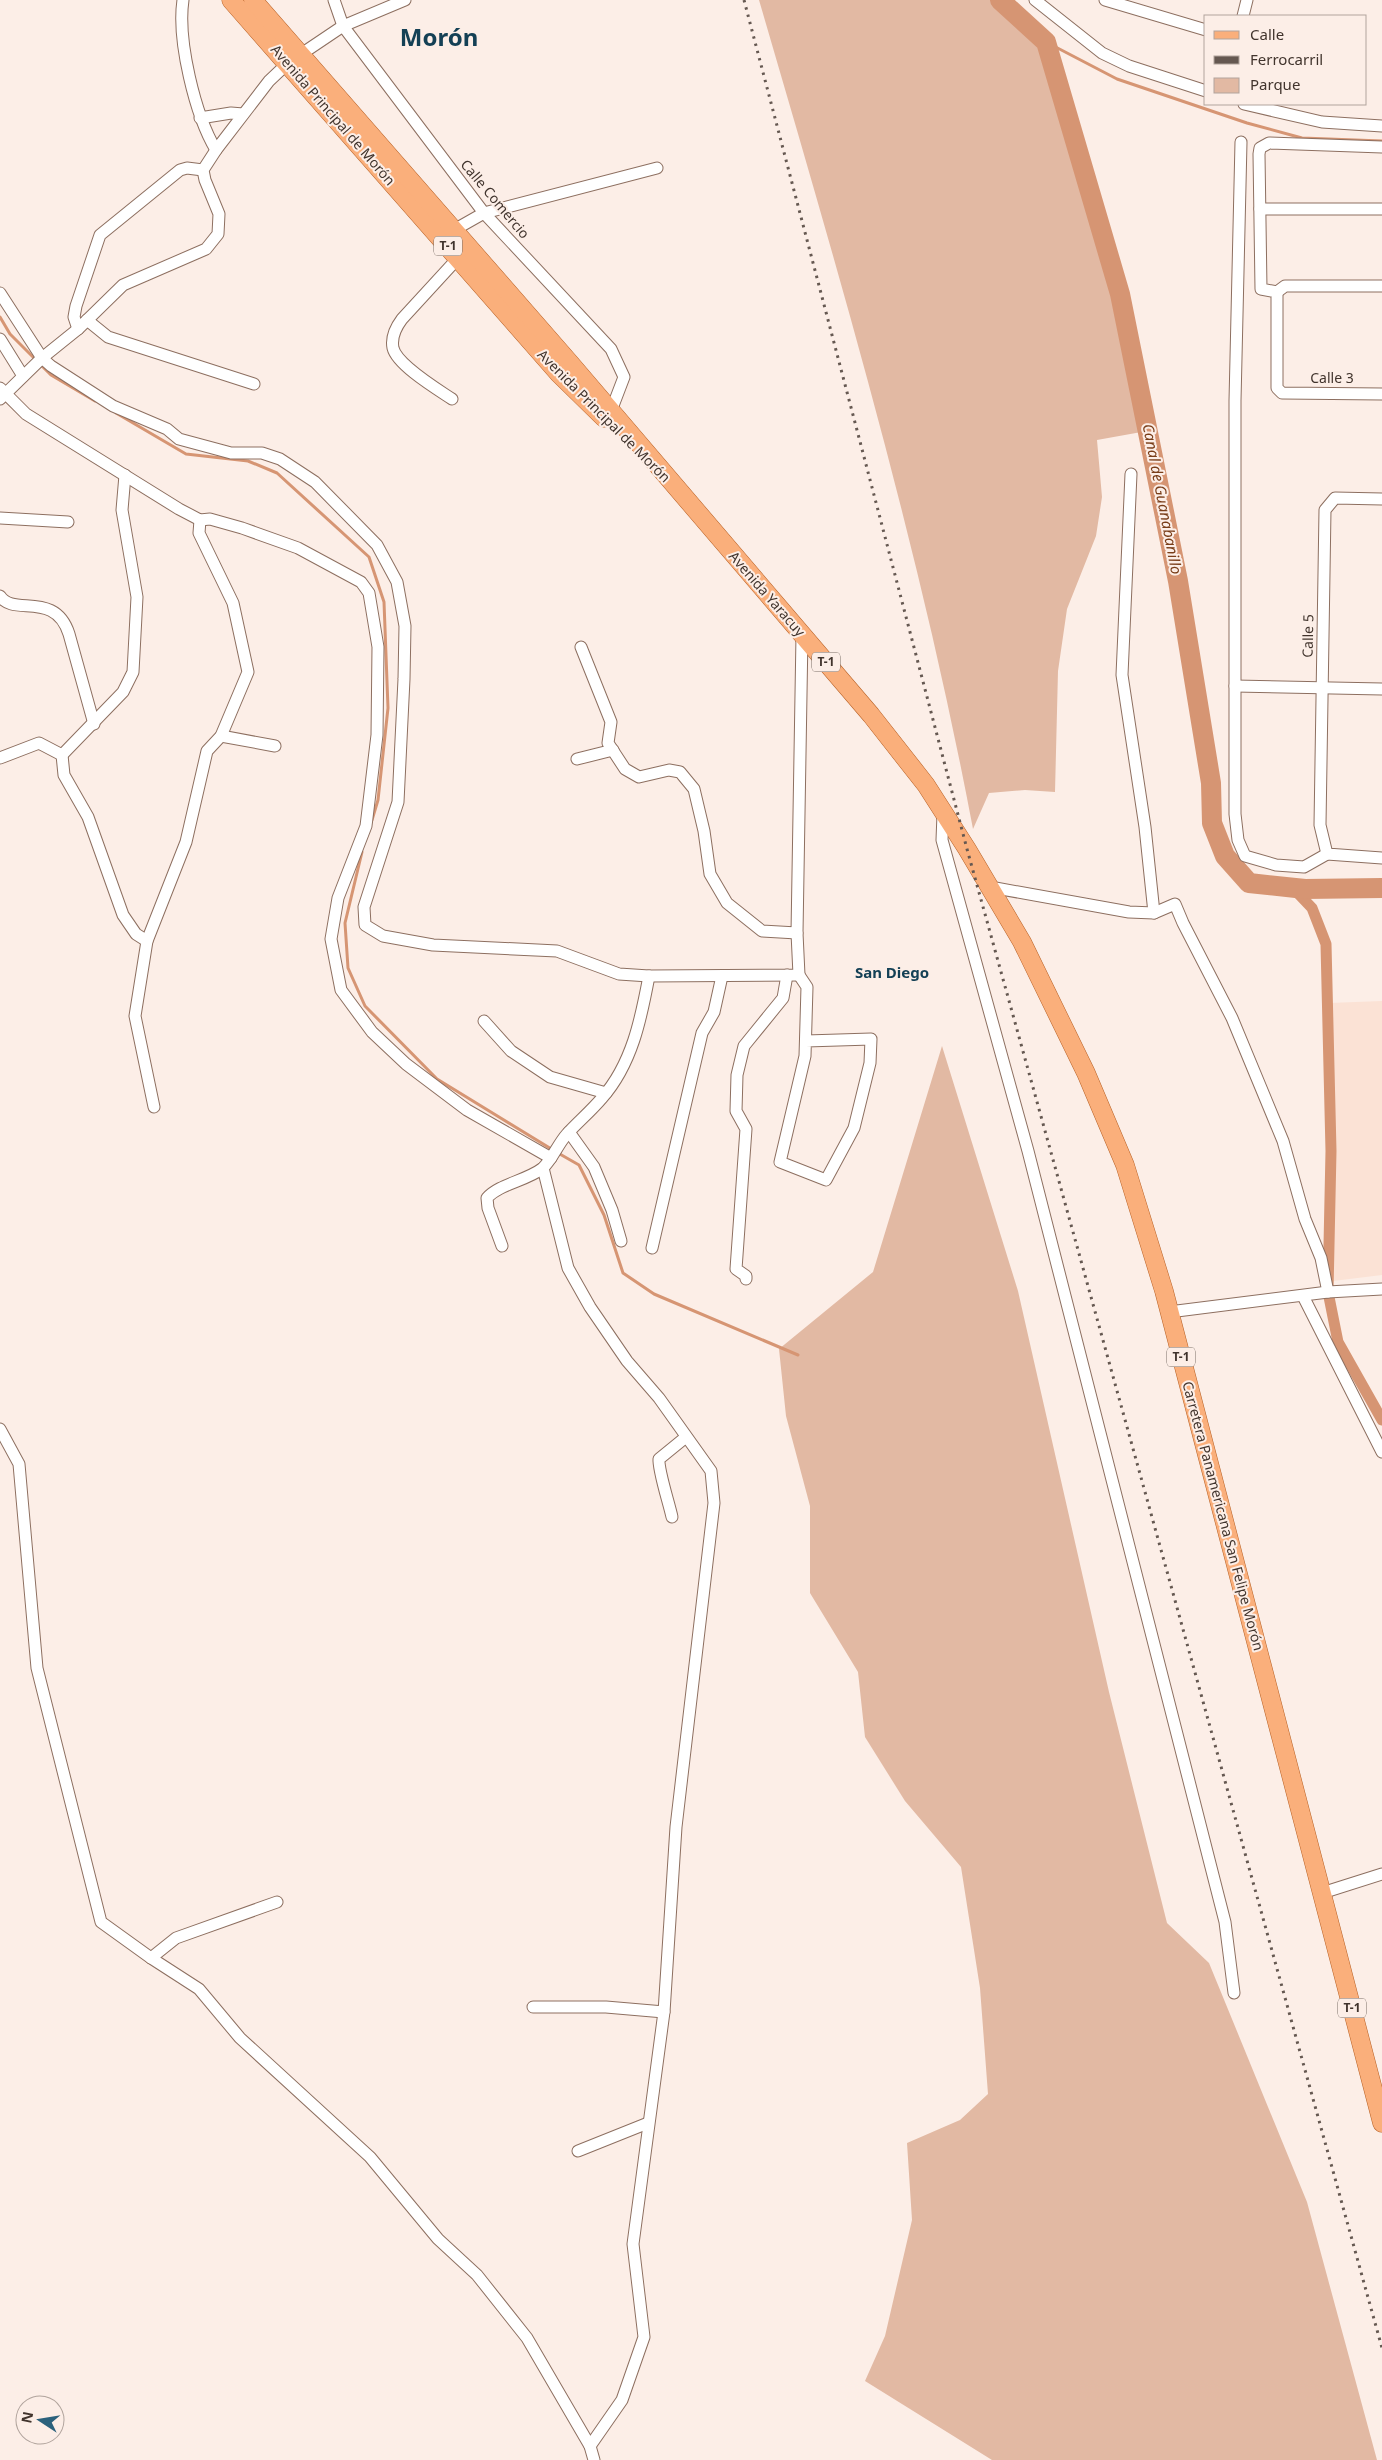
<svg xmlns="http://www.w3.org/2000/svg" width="1382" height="2460" font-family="'Noto Sans',sans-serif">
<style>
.built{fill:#fbe2d5}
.green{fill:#e2b9a3}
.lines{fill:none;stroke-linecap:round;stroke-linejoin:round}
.stream{stroke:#d69573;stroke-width:3}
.canal{stroke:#d69573;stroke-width:11}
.river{stroke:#d69573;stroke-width:20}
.street-casing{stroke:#8d6f60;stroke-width:13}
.primary-casing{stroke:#b76126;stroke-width:19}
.street{stroke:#fff;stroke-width:11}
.primary{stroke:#faaf7b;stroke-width:18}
.rail{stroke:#655851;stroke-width:3;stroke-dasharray:2.5 5;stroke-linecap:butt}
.labels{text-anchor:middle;stroke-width:4;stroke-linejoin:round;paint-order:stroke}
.shield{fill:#fceee7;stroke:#796c65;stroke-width:1}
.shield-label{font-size:12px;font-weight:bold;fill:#41342d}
.street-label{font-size:14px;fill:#41342d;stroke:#fceee7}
.water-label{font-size:15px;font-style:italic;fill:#793d18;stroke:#fceee7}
.neighbourhood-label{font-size:15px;font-weight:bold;fill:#144055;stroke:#fceee7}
.town-label{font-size:24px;font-weight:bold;fill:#144055;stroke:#fceee7}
</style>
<rect width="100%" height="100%" fill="#fceee7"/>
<polygon class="built" points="1382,1001 1382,1275 1333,1281 1329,1003"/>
<g class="green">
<path d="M759 0H1000L1046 42 1120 294 1147 431 1097 440 1102 497 1096 536 1067 609 1058 671 1055 792 1025 790 989 793 973 829C920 548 839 274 759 0Z"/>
<polygon points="942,1046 1018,1291 1109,1692 1167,1923 1209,1963 1307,2202 1377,2460 992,2460 865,2381 885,2336 912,2220 907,2143 960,2120 988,2094 980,1988 961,1867 905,1801 865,1737 858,1672 810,1593 810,1506 786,1416 779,1349 873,1272"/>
</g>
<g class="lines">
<g class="stream">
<polyline points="1046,42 1117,79 1247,123 1302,138 1382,141"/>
<polyline points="0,317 10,334 36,360"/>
<polyline points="40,364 51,375 95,401"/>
<polyline points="116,413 186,454 248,461 277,473 369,557 384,602 388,708 378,800 372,820"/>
<polyline points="362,852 345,923 348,968 365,1006 437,1079 553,1150"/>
<polyline points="558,1153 579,1165 604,1215 623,1273 654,1294 798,1355"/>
</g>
<polyline class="canal" points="1293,888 1312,908 1326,944 1331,1151 1328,1292 1338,1342 1382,1420"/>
<polyline class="river" points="1000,0 1046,42 1120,294 1178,581 1211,783 1212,823 1225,856 1249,883 1305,889 1382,888"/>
<defs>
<g id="street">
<path d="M183 0C177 40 195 115 216 150"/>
<polyline points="334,0 343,26 484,213 611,349 624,377 611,411"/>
<polyline points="1035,0 1102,53 1129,66 1206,91"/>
<polyline points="1105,0 1206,30"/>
<polyline points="1243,16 1247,0"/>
<polyline points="1244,104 1322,122 1382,126"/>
<polyline points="200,118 231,113 243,114"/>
<polyline points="1241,142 1235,401 1235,814 1238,840 1245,856 1276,865 1304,867 1327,854"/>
<polyline points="1382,147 1269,143 1260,148 1259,154 1261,289 1277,292 1277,388 1282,393 1382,394"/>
<polyline points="1260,209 1382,209"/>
<polyline points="454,230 484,213 657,168"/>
<polyline points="1277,292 1285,286 1382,286"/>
<polyline points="0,293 42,358 51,366 113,406 167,429 179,439 231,453 262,453 280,459 315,482 377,545 397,582 405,626 404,679 398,802 364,907 365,925 383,936 433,945 557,951 619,974 649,976 799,975 797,933"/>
<polyline points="87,320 108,337 254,384"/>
<polyline points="78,329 74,317 76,306 100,235 180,170 187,168 203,170"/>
<polyline points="0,339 23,376"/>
<polyline points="0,388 26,414 179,509 200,520 210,519 242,528 298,548 361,582 369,593 378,647 377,735 366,826 338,898 331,939 341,990 372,1032 406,1064 467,1110 551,1158"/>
<polyline points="0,399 42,358 78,329 123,285 206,249 218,234 219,214 205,180 203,170 216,150 269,81 288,63 343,26 405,0"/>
<path d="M452 399C437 389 397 365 393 348 391 338 396 327 402 319L458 258"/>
<polyline points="1131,474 1122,675 1145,827 1154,913"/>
<polyline points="1382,499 1335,498 1325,510 1320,825 1327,854 1382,858"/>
<polyline points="0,518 68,522"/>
<path d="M0 596C13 617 55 590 69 634L94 724"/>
<polyline points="581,647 611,722 608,743 625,769 639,777 669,770 680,772 694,789 704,831 710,874 727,903 762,931 797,933 802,635"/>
<polyline points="1235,686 1382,689"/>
<polyline points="221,736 275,746"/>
<polyline points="62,755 123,692 133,672 137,597 122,510 125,475"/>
<polyline points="62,755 64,775 88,817 123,915 136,934 147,941"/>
<polyline points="0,758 39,743 62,755"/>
<polyline points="577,759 613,750"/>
<polyline points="943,814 942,840 1028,1151 1225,1922 1234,1993"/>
<polyline points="990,887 1129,912 1154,913 1175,904 1183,923 1232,1018 1283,1141 1305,1219 1321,1258 1328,1292"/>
<polyline points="799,975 807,987 805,1056 780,1162 826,1180 854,1128 870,1063 871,1039 806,1041"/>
<polyline points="484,1021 511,1051 550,1077 606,1093"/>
<polyline points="154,1107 135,1016 147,941 186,842 207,751 221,736 248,672 233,603 199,533 200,520"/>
<polyline points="569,1132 594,1167 612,1210 621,1241"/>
<polyline points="543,1168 568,1268 590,1307 627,1361 659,1398 711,1471 714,1503 676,1827 664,2012 633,2244 644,2337 622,2400 590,2446 594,2460"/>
<path d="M502 1246 488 1208 487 1198C499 1184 526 1181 543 1168 553 1158 558 1144 567 1134 578 1122 591 1111 602 1098 632 1064 641 1019 649 976"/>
<polyline points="652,1248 702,1033 714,1012 722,976"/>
<polyline points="746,1279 746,1276 736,1269 746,1129 736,1111 737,1075 744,1046 783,998 787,975"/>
<polyline points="1303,1296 1382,1452"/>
<polyline points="1169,1312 1328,1292 1382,1289"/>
<polyline points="0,1429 19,1464 37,1668 101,1922 151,1958 199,1989 240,2038 370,2157 438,2239 477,2275 527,2338 590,2446"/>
<path d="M672 1517C669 1503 658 1470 659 1459L686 1437"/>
<polyline points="1322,1893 1382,1874"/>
<polyline points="151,1958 176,1938 277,1902"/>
<polyline points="533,2007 606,2007 664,2012"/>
<polyline points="578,2151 648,2123"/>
</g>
<g id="primary">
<polyline points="231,0 559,374 604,418"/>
<polyline points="253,0 570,363 871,715 926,785 967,849 1022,942 1086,1073 1125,1165 1164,1291 1382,2123"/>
</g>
</defs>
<use href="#street" class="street-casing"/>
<use href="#primary" class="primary-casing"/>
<use href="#street" class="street"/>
<use href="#primary" class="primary"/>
<polyline class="rail" points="744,0 967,849 1382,2348"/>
</g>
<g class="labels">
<g class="shield">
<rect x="434" y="236.5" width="28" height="19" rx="4"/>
<rect x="812" y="652.5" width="28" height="19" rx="4"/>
<rect x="1167" y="1347.5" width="28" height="19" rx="4"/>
<rect x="1338" y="1998.5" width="28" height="19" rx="4"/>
</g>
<g class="shield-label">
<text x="448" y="250">T-1</text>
<text x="826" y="666">T-1</text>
<text x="1181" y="1361">T-1</text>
<text x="1352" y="2012">T-1</text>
</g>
<g class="street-label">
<text transform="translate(333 115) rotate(49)" y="5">Avenida Principal de Morón</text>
<text transform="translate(495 199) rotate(50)" y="5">Calle Comercio</text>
<text x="1332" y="383">Calle 3</text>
<text transform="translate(604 416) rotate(45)" y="5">Avenida Principal de Morón</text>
<text transform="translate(767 594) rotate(49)" y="5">Avenida Yaracuy</text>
<text transform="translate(1308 636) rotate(-89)" y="5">Calle 5</text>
<text transform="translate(1223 1516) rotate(75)" y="5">Carretera Panamericana San Felipe Morón</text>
</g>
<g class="water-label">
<text transform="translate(1162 499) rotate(79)" y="5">Canal de Guanabanillo</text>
</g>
<g class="neighbourhood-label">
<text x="892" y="978">San Diego</text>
</g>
<g class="town-label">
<text x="439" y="46">Morón</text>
</g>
</g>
<rect x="1204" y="15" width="162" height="90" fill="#fceee7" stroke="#b1a49d"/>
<rect x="1214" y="31" width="25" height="8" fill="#faaf7b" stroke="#b1a49d"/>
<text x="1250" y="40" font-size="15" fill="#41342d">Calle</text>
<rect x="1214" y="56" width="25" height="8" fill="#655851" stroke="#b1a49d"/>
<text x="1250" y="65" font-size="15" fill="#41342d">Ferrocarril</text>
<rect x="1214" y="78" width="25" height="15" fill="#e2b9a3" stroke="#b1a49d"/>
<text x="1250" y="90" font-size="15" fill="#41342d">Parque</text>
<g transform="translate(40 2420) rotate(282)"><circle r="24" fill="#fceee7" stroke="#b1a49d"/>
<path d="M0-4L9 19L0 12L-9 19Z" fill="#2b617c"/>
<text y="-8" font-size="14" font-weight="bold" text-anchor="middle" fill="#41342d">N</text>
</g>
</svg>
